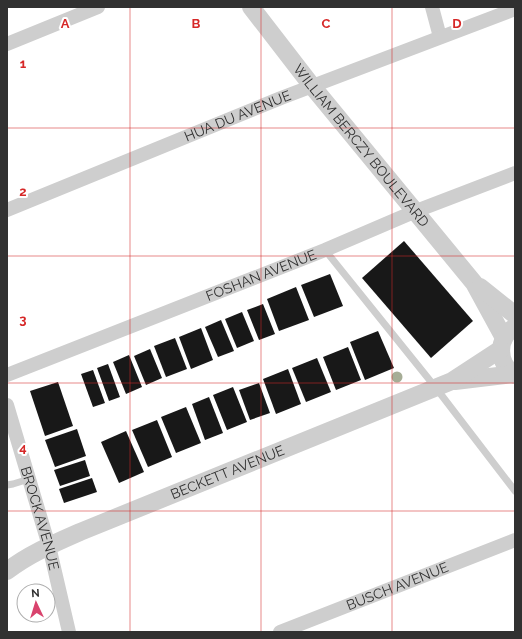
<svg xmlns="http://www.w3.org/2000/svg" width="522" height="639" font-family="Raleway,sans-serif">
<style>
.building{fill:#181818}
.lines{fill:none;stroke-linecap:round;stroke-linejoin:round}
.service{stroke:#cecece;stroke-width:7}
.minor{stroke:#cecece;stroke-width:14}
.tertiary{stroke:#cecece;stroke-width:18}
.tree{fill:#a6ad96}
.grid{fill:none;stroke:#d62828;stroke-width:1;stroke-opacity:0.55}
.labels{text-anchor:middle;stroke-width:4;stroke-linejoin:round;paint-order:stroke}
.street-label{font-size:14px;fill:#313131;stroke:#fff}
.grid-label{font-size:13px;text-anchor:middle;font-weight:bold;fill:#d62828;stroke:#fff;stroke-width:4;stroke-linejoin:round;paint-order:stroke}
</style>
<rect width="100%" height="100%" fill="#fff"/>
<g class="building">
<polygon points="404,241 473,321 431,358 362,278"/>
<polygon points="330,274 343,306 314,317 301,285"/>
<polygon points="296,287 309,320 279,331 267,299"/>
<polygon points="263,304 275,334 259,340 247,310"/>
<polygon points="242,312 254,341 237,348 225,319"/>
<polygon points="221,320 234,351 218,357 205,327"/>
<polygon points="201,328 213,360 191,369 179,337"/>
<polygon points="378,331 394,368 365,380 350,342"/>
<polygon points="175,338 187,369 166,377 154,346"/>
<polygon points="348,347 361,380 336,390 323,357"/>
<polygon points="150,349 162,378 146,385 134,356"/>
<polygon points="129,355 142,387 126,394 113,362"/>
<polygon points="317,358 331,392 306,402 292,368"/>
<polygon points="108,364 120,397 109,401 97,368"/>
<polygon points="288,369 301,404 276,414 263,379"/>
<polygon points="93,370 105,403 93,407 81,374"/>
<polygon points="58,382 73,426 45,436 30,391"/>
<polygon points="259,383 270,413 250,420 239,390"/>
<polygon points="233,387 247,422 227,430 213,395"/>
<polygon points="209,397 223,433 205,440 192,404"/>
<polygon points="186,407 201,443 176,453 161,417"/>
<polygon points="157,420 172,457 148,467 132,430"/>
<polygon points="77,429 86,456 55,467 45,440"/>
<polygon points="126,431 144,472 119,483 101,442"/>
<polygon points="85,460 90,476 60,486 54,470"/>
<polygon points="92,478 97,492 64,503 59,489"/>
</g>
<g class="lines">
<g class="service">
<polyline points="325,250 436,388 515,491"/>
<polyline points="7,485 13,484 29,479"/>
</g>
<g class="minor">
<polyline points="432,7 440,37"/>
<polyline points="7,44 98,7"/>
<path id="s1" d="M7 210 281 98 515 9"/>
<path id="s2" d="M7 375 325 250 416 211 515 173"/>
<path id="s3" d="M7 405 49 546 69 632"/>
<path id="s4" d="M280 632 515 540"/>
</g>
<g class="tertiary">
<path id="s5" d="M251 7 312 86 474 283 504 338"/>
<polyline points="480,287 515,315"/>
<path d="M515 327C496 338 497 364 515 375"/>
<polyline points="455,381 514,374"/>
<path id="s6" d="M7 571C29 554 55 543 80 532L452 381 501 349"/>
</g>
</g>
<circle class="tree" cx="397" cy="377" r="5.5"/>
<path class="grid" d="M130 7V632M261 7V632M392 7V632M7 128H515M7 256H515M7 383H515M7 511H515"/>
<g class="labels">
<g class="street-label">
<text dy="5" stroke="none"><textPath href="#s1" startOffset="249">HUA DU AVENUE</textPath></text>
<text dy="5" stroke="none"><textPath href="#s5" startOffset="177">WILLIAM BERCZY BOULEVARD</textPath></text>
<text dy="5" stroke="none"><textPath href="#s2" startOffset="273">FOSHAN AVENUE</textPath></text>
<text dy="5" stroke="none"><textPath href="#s6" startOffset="242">BECKETT AVENUE</textPath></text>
<text dy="5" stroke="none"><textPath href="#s3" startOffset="118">BROCK AVENUE</textPath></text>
<text dy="5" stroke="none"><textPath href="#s4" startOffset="126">BUSCH AVENUE</textPath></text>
</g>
</g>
<g class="grid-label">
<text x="65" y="28">A</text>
<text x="196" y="28">B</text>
<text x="326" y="28">C</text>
<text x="457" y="28">D</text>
<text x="23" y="68">1</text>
<text x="23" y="196">2</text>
<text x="23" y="324">3</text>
<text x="23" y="452">4</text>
</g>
<rect width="522" height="639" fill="none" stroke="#313131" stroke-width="16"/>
<g transform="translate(36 603) rotate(356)"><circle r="19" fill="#ffffff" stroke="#adadad"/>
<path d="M0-3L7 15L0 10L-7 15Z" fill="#d9436d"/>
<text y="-6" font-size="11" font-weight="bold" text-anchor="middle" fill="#313131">N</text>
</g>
</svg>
